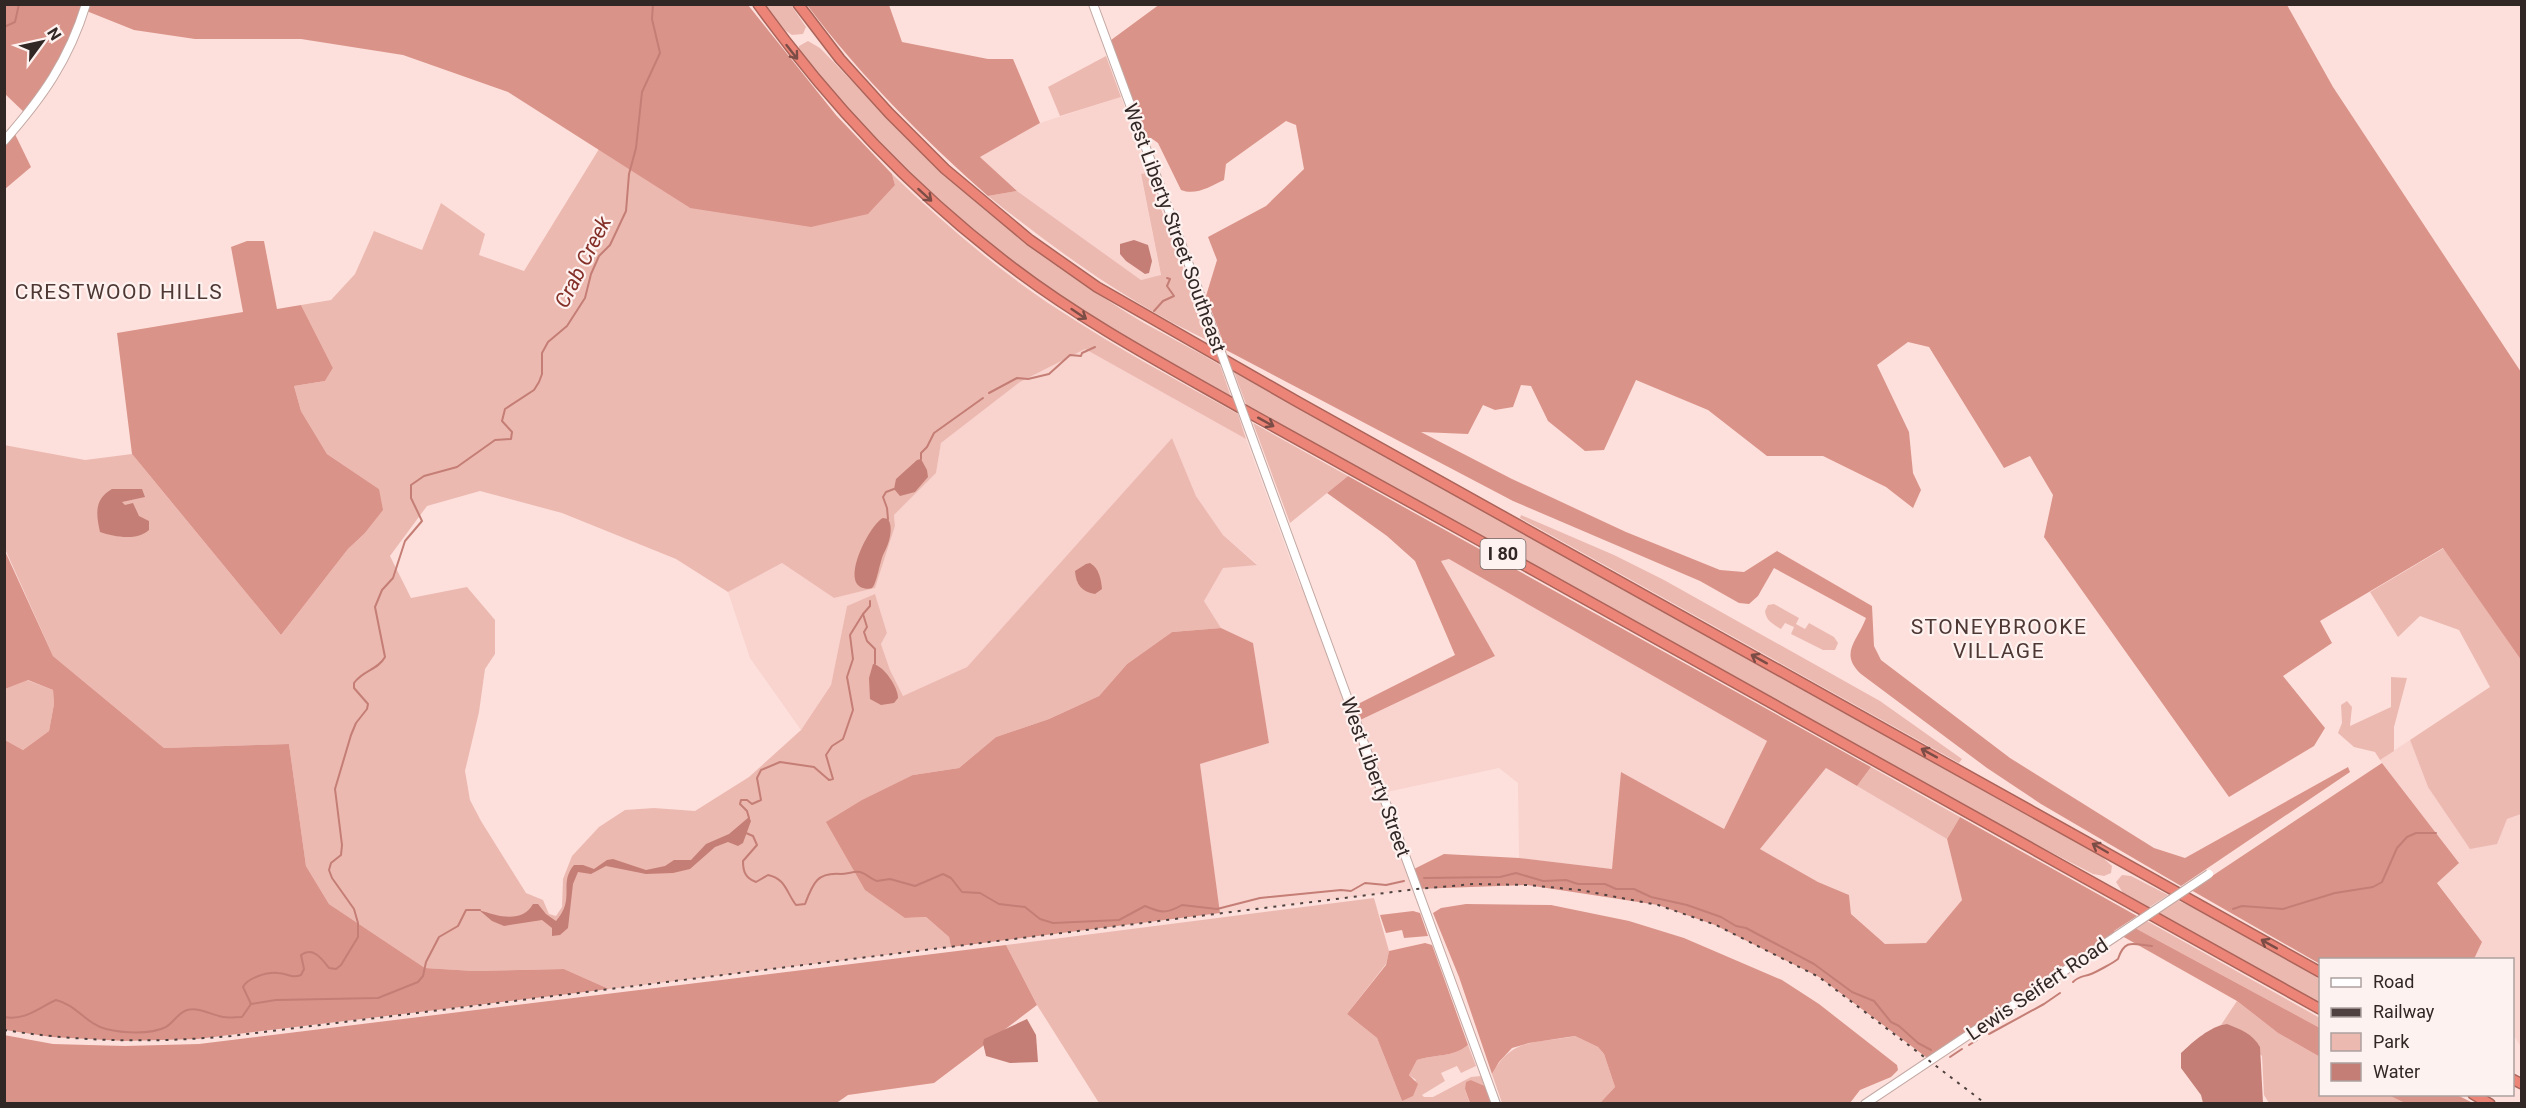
<svg xmlns="http://www.w3.org/2000/svg" width="2526" height="1108" font-family="Roboto,sans-serif">
<style>
.built{fill:#f9d3ce}
.green{fill:#ecb9b1}
.forest{fill:#da9389}
.water{fill:#c47e75}
.lines{fill:none;stroke-linecap:round;stroke-linejoin:round}
.stream{stroke:#c47e75;stroke-width:2}
.secondary-casing{stroke:#c3a8a3;stroke-width:10}
.highway-casing{stroke:#ab645a;stroke-width:12}
.secondary{stroke:#fff;stroke-width:8}
.highway{stroke:#ec8577;stroke-width:9}
.rail{stroke:#4e413f;stroke-width:2;stroke-dasharray:3 6;stroke-linecap:butt}
.secondary-bridge-casing{stroke:#c3a8a3;stroke-width:10;stroke-linecap:butt}
.secondary-bridge{stroke:#fff;stroke-width:8}
.oneway{stroke:#7c4d46}
.labels{text-anchor:middle;stroke-width:4.5;stroke-linejoin:round;paint-order:stroke}
.shield{fill:#fef2f0;stroke:#6e6462;stroke-width:1.5}
.shield-label{font-size:18px;font-weight:bold;fill:#312725}
.street-label{font-size:20px;fill:#312725;stroke:#fef2f0}
.water-label{font-size:21px;font-style:italic;fill:#842f28;stroke:#fef2f0}
.neighbourhood-label{font-size:21px;letter-spacing:1.5px;fill:#4e3834;stroke:#fef2f0}
</style>
<rect width="100%" height="100%" fill="#fde0dc"/>
<g class="built">
<polygon points="1121,97 1148,173 1141,175 1161,276 1141,280 1017,191 980,157 1040,123"/>
<polygon points="1085,349 1246,439 1300,586 1307,590 1356,722 1495,656 1441,561 1450,559 1767,741 1724,829 1612,869 1519,858 1518,783 1499,768 1382,793 1417,889 1220,913 1200,764 1269,743 1253,643 1221,628 1204,601 1223,567 1257,564 1223,535 1196,496 1172,438 967,667 903,697 890,670 881,644 887,633 875,595 847,606 831,685 801,730 750,658 728,592 782,563 834,598 875,588 895,526 894,515 936,473 941,443 1020,382"/>
<polygon points="2410,740 2428,787 2507,819 2521,814 2521,1047 2513,1034 2512,960 2474,959 2482,942 2437,882 2458,862 2380,760"/>
<polygon points="1826,768 1947,839 1962,900 1926,943 1885,944 1851,914 1849,895 1818,882 1760,849"/>
</g>
<g class="green">
<polygon points="766,5 791,5 806,27 803,34 792,35 785,30"/>
<path d="M808 41 820 48C881 111 940 176 1010 230 1052 263 1097 295 1144 323 1169 337 1195 350 1220 365L1231 397C1169 362 1105 328 1046 287 951 220 872 141 799 51V46Z"/>
<polygon points="1106,56 1121,97 1060,116 1048,87"/>
<path d="M599 149 690 208 895 185 892 174C944 224 999 271 1059 310 1117 348 1178 381 1238 414L1246 439 1085 349 1020 382 941 443 936 473 894 515 895 526 875 588 834 598 782 563 728 592 676 559 562 513 480 491 427 506 390 556 411 598 467 587 495 620V654L485 669 479 712 465 771 470 800 481 821 526 893 543 900 549 914 556 916 562 907 563 879 572 856 599 827 625 810 654 808 695 811 749 777 801 730 831 685 847 606 875 594 887 633 881 644 890 670 903 696 967 667 1172 438 1196 496 1223 535 1257 565 1223 568 1204 601 1221 628 1172 632 1127 664 1099 696 1049 719 996 737 959 768 913 775 905 918 926 917 949 937 951 947 609 989 564 969 474 971 425 968 329 904 306 866 289 744 164 748 53 656 5 549 4 445 85 460 132 454 281 635 348 549 364 534 379 489 327 454 301 411 294 386 325 381 333 368 301 305 331 300 355 274 374 231 422 250 441 203 485 234 479 255 524 271Z"/>
<path d="M1146 169 1211 342C1130 304 1058 252 988 196L1017 191 1141 280 1161 275 1141 174 1148 173Z"/>
<polygon points="1234,372 2098,853 2112,866 2111,873 2104,876 2093,874 1982,816 1247,407"/>
<polygon points="1253,423 1348,476 1290,523"/>
<polygon points="1521,515 1614,555 1664,580 1880,701 1962,759 1959,763 1520,518"/>
<polygon points="2444,548 2521,660 2521,814 2507,819 2497,844 2470,849 2428,787 2410,740 2490,687 2459,630 2420,616 2398,637 2370,592"/>
<path d="M1774 604 1799 618 1796 624 1805 629 1809 623 1834 637 1838 643 1835 650H1823L1791 634 1794 627 1785 623 1781 629C1773 624 1766 621 1765 611L1768 605Z"/>
<polygon points="2391,677 2407,678 2394,727 2394,751 2380,760 2375,752 2354,747 2338,733 2342,723 2341,705 2347,701 2352,707 2350,726 2391,707"/>
<polygon points="27,680 53,690 54,704 49,731 23,750 5,740 5,689"/>
<polygon points="1871,767 1960,817 1947,839 1857,786"/>
<polygon points="2122,875 2131,876 2168,895 2148,908 2123,893 2116,882"/>
<path d="M1374 898 1389 951 1386 964 1347 1014 1377 1038 1402 1101 1416 1080 1409 1075 1417 1060C1435 1054 1452 1058 1468 1045L1476 1066 1461 1073 1457 1066 1441 1073 1445 1081 1422 1095 1424 1097H1433L1471 1077 1481 1076 1485 1086 1471 1080 1465 1089 1470 1104 1099 1103 1037 1005 1006 945Z"/>
<polygon points="2177,900 2205,913 2320,977 2320,1005 2157,913"/>
<polygon points="2147,921 2320,1018 2320,1028 2135,928"/>
<polygon points="2237,1001 2278,1033 2320,1057 2320,1094 2388,1095 2405,1103 2269,1103 2264,1095 2262,1056 2227,1024 2221,1025"/>
<path d="M1575 1036 1598 1047 1604 1054 1615 1087 1600 1103H1502L1492 1074C1513 1036 1537 1044 1575 1036Z"/>
</g>
<g class="forest">
<path d="M1160 4 2287 5 2333 87 2521 372V660L2443 548 2320 621 2332 643 2283 676 2325 728 2314 746 2229 797 2044 537 2053 495 2030 456 2004 468 1929 347 1908 342 1877 365 1909 432 1913 473 1921 490 1913 508 1886 487 1823 456H1767L1708 410 1636 380 1604 450 1585 451 1548 421 1531 386 1521 385 1513 407 1495 410 1483 405 1468 434 1421 432 1512 479 1626 532 1720 570 1744 572 1777 551 1872 606 1874 646 1881 660 2010 758 2154 848 2185 858 2348 767 2350 772 2181 886 2041 804 1987 768 1861 674C1839 653 1857 642 1866 618L1774 568 1758 596 1749 604 1739 603 1700 581 1513 501 1226 350 1206 296 1217 260 1208 237 1266 206 1304 169 1296 125 1286 121 1226 164 1224 180C1211 186 1196 196 1181 190L1158 143 1151 138 1143 139 1107 43Z"/>
<polygon points="4,5 748,5 836,115 892,174 895,185 868,214 811,227 690,208 508,92 403,55 301,39 195,39 134,30 84,10 80,24 27,115 5,94"/>
<path d="M807 5H889L902 42 988 59H1013L1040 123 980 157 1017 191 988 196C922 138 860 75 807 5Z"/>
<polygon points="13,130 31,167 5,189 5,141"/>
<polygon points="247,241 264,241 277,309 301,305 333,368 325,381 294,386 301,411 327,454 379,489 383,510 364,534 348,549 281,635 132,454 117,333 243,312 231,247"/>
<polygon points="1348,476 1871,767 1857,786 1826,768 1760,849 1818,882 1849,895 1851,914 1885,944 1926,943 1962,900 1947,839 1960,817 2137,916 2114,931 2118,935 1930,1060 1819,977 1715,925 1658,905 1527,885 1417,889 1410,871 1444,854 1519,858 1612,869 1621,772 1724,829 1767,741 1449,559 1441,561 1495,656 1356,722 1350,708 1455,655 1415,561 1387,536 1327,493"/>
<polygon points="4,549 53,656 164,748 289,744 306,866 329,904 425,968 474,971 564,969 609,989 197,1039 125,1041 52,1037 5,1030 5,740 23,750 49,731 54,704 53,690 28,680 5,689"/>
<polygon points="1221,628 1253,643 1269,743 1200,764 1220,913 951,947 949,937 926,917 905,918 865,890 826,822 862,800 913,775 959,768 996,737 1049,719 1099,696 1127,664 1172,632"/>
<polygon points="2382,763 2459,863 2437,883 2482,942 2474,959 2320,960 2320,964 2191,890"/>
<polygon points="1466,904 1551,905 1629,921 1684,938 1782,980 1819,1004 1897,1065 1898,1070 1891,1077 1860,1090 1850,1103 1600,1103 1615,1087 1604,1054 1598,1047 1575,1036 1529,1043 1512,1048 1499,1062 1492,1074 1459,977 1433,913 1441,908"/>
<polygon points="1413,911 1420,913 1428,936 1404,938 1402,930 1386,933 1380,915"/>
<polygon points="2135,928 2320,1028 2320,1057 2278,1033 2237,1001 2122,936"/>
<path d="M1425 943 1432 945 1468 1045C1452 1058 1435 1054 1417 1060L1409 1075 1418 1084 1413 1096 1402 1101 1377 1038 1347 1014 1386 965 1389 951Z"/>
<polygon points="1006,945 1037,1005 934,1083 848,1095 835,1104 5,1103 4,1035 53,1044 125,1046 199,1044"/>
<polygon points="1471,1080 1485,1086 1491,1103 1470,1103 1465,1089 1466,1082"/>
<polygon points="2388,1095 2457,1095 2473,1103 2405,1103"/>
</g>
<g class="water">
<polygon points="1134,240 1148,245 1152,261 1149,273 1145,274 1126,261 1120,254 1120,244"/>
<polygon points="921,459 927,470 928,477 915,492 900,496 894,489 896,479 917,460"/>
<path d="M112 489H142L145 497 122 502 125 505 133 503 139 516 149 521V530C137 541 115 537 100 532 96 514 94 499 112 489Z"/>
<path d="M883 518 888 519C894 528 889 544 884 553 880 560 877 584 872 588 870 589 865 589 863 588 840 581 871 523 883 518Z"/>
<path d="M1086 564 1090 563C1099 568 1101 579 1102 589L1095 594C1082 592 1076 585 1075 571Z"/>
<path d="M873 664C884 666 898 687 898 698L894 703 881 705 870 699 869 678Z"/>
<path d="M749 817 751 821 743 843 738 846 728 842 715 847 690 869 673 873 646 874 606 866 591 874 578 872 573 884 568 928 560 935 552 936V928L542 920 504 926 492 921 479 910C497 916 522 924 533 904H538L546 914 556 921C576 898 558 884 574 865H583L594 869 607 860 613 859 646 870 665 866 674 860H691L706 844 729 834Z"/>
<polygon points="1027,1019 1036,1035 1038,1062 1010,1063 986,1056 983,1043 984,1039"/>
<path d="M2227 1024C2240 1029 2253 1034 2260 1047L2263 1103H2203L2201 1095 2181 1068V1053C2193 1042 2210 1026 2227 1024Z"/>
</g>
<g class="lines">
<g class="stream">
<polyline points="4,27 15,22 19,4"/>
<polyline points="1154,311 1163,301 1174,296 1167,286 1170,279 1167,278"/>
<polyline points="989,393 1017,378 1028,379 1049,374 1070,355 1081,356 1082,353 1095,347"/>
<polyline points="921,459 921,453 927,447 934,433 983,398"/>
<polyline points="888,519 887,508 883,497 886,492 894,489"/>
<polyline points="870,601 870,606 863,614 867,627 864,632 867,641 875,649 875,664"/>
<polyline points="749,818 747,811 740,804 741,800 747,800 752,804 761,800 757,778 761,770 780,762 814,767 829,780 833,779 826,755 832,746 843,739 853,710 847,677 853,659 850,635 863,614"/>
<path d="M746 833 753 836 757 845 743 861C743 871 745 878 756 882L768 875C786 879 786 892 796 905L805 904C813 883 817 872 841 874 847 874 854 871 860 872 865 873 871 879 877 881L890 879 915 886 943 874 951 878 962 892 980 893 999 904 1025 907 1040 919 1053 923 1119 920 1145 906C1161 913 1166 914 1182 905L1217 909 1260 898 1341 890 1351 891 1365 883 1386 885 1404 881"/>
<polyline points="1424,878 1500,877 1516,873 1543,881 1566,880 1578,884 1605,884 1616,889 1634,889 1651,897 1687,905 1721,917 1736,926 1746,928 1814,964 1852,992 1874,1001 1891,1022 1899,1026 1918,1043 1931,1050"/>
<polyline points="2233,909 2242,906 2283,909 2335,893 2373,887 2382,882 2397,848 2407,837 2416,833 2436,833"/>
<path d="M2073 982C2080 975 2084 977 2091 974 2096 972 2113 963 2118 959 2125 937 2135 945 2152 946"/>
<polyline points="251,1004 276,1000 378,998 418,982 423,976 426,962 439,937 458,926 466,910 480,910"/>
<path d="M4 1017C25 1021 38 1008 56 1000 77 1005 86 1024 106 1029 123 1033 150 1035 166 1027 174 1022 178 1013 187 1010 200 1007 211 1015 223 1017 229 1018 236 1017 242 1017L251 1004 243 987C247 978 267 972 278 973 287 973 291 979 301 975L304 969 301 955C313 946 322 959 329 968L336 969 341 965 358 937V923L354 909 332 878 329 870 331 863 341 855 342 845 335 789 351 735 356 723 367 709 368 704 354 688V683C363 670 378 670 385 657L375 607 382 590 393 578 405 541 422 521 411 498V485L424 476 457 467 495 440 511 439 512 432 502 421 505 409 534 390 539 382 542 374V353L548 342 567 326 585 298 591 274 599 256 610 245 626 211 629 174 636 148 642 92 660 53 652 19 653 4"/>
<polyline points="1989,1034 2044,1004 2060,993"/>
<polyline points="1969,1045 1977,1040"/>
<polyline points="1950,1057 1962,1049"/>
</g>
<defs>
<g id="secondary">
<polyline points="1093,4 1206,311"/>
<path d="M4 141C42 98 69 60 86 4"/>
<polyline points="1257,451 1496,1104"/>
<polyline points="1865,1104 2118,935"/>
</g>
<g id="highway">
<path d="M758 4C830 104 914 193 1012 267 1084 322 1165 365 1244 410 1343 465 1441 519 1540 574 1800 720 2060 864 2320 1009"/>
<polyline points="798,4 840,59 889,113 945,169 1030,240 1097,287 1298,402 2320,972"/>
<polyline points="2512,1079 2522,1084"/>
<polyline points="2473,1094 2490,1104"/>
</g>
</defs>
<use href="#secondary" class="secondary-casing"/>
<use href="#highway" class="highway-casing"/>
<use href="#secondary" class="secondary"/>
<use href="#highway" class="highway"/>
<path class="rail" d="M4 1030C80 1042 155 1043 231 1036L1417 889 1474 884 1527 885 1580 890 1658 905 1716 925 1819 977 1986 1104"/>
<defs>
<g id="secondary-bridge">
<polyline points="1206,311 1257,451"/>
<polyline points="2118,935 2209,874"/>
</g>
</defs>
<use href="#secondary-bridge" class="secondary-bridge-casing"/>
<use href="#secondary-bridge" class="secondary-bridge"/>
</g>
<defs><path id="oneway-shaft" d="M-6 0H5M1.5-3L5.5 0L1.5 3" fill="none" stroke-width="1.6" stroke-linecap="round" stroke-linejoin="round" transform="scale(1.5)"/></defs>
<g class="oneway">
<use href="#oneway-shaft" transform="translate(792 52) rotate(52)"/>
<use href="#oneway-shaft" transform="translate(925 195) rotate(42)"/>
<use href="#oneway-shaft" transform="translate(1079 314) rotate(34)"/>
<use href="#oneway-shaft" transform="translate(1266 422) rotate(29)"/>
<use href="#oneway-shaft" transform="translate(1759 659) rotate(-151)"/>
<use href="#oneway-shaft" transform="translate(1929 753) rotate(-151)"/>
<use href="#oneway-shaft" transform="translate(2100 848) rotate(-150)"/>
<use href="#oneway-shaft" transform="translate(2269 944) rotate(-151)"/>
</g>
<g class="labels">
<rect class="shield" x="1480.5" y="539" width="45" height="30" rx="4.5"/>
<g class="shield-label">
<text x="1503" y="560">I 80</text>
</g>
<g class="street-label">
<text transform="translate(1175 228) rotate(70)" y="7">West Liberty Street Southeast</text>
<text transform="translate(1376 777) rotate(70)" y="7">West Liberty Street</text>
<text transform="translate(2037 989) rotate(-34)" y="7">Lewis Seifert Road</text>
</g>
<g class="water-label">
<text transform="translate(583 262) rotate(-63)" y="7">Crab Creek</text>
</g>
<g class="neighbourhood-label">
<text x="119" y="299">CRESTWOOD HILLS</text>
<text x="1999" y="634">STONEYBROOKE<tspan x="1999" dy="24">VILLAGE</tspan></text>
</g>
</g>
<rect width="2526" height="1108" fill="none" stroke="#312725" stroke-width="12"/>
<rect x="2319" y="958" width="195" height="138" fill="#fef2f0" stroke="#aca19f" stroke-width="1.5"/>
<rect x="2331" y="978" width="30" height="9" fill="#ffffff" stroke="#aca19f" stroke-width="1.5"/>
<text x="2373" y="988" font-size="18" fill="#312725">Road</text>
<rect x="2331" y="1008" width="30" height="9" fill="#4e413f" stroke="#aca19f" stroke-width="1.5"/>
<text x="2373" y="1018" font-size="18" fill="#312725">Railway</text>
<rect x="2331" y="1033" width="30" height="18" fill="#ecb9b1" stroke="#aca19f" stroke-width="1.5"/>
<text x="2373" y="1048" font-size="18" fill="#312725">Park</text>
<rect x="2331" y="1063" width="30" height="18" fill="#c47e75" stroke="#aca19f" stroke-width="1.5"/>
<text x="2373" y="1078" font-size="18" fill="#312725">Water</text>
<g transform="translate(42 42) rotate(57)" stroke="#fef2f0" stroke-width="4.5" paint-order="stroke">
<path d="M0-4.5L10 22L0 15L-10 22Z" fill="#312725"/>
<text y="-9" font-size="16" font-weight="bold" text-anchor="middle" fill="#312725">N</text>
</g>
</svg>
